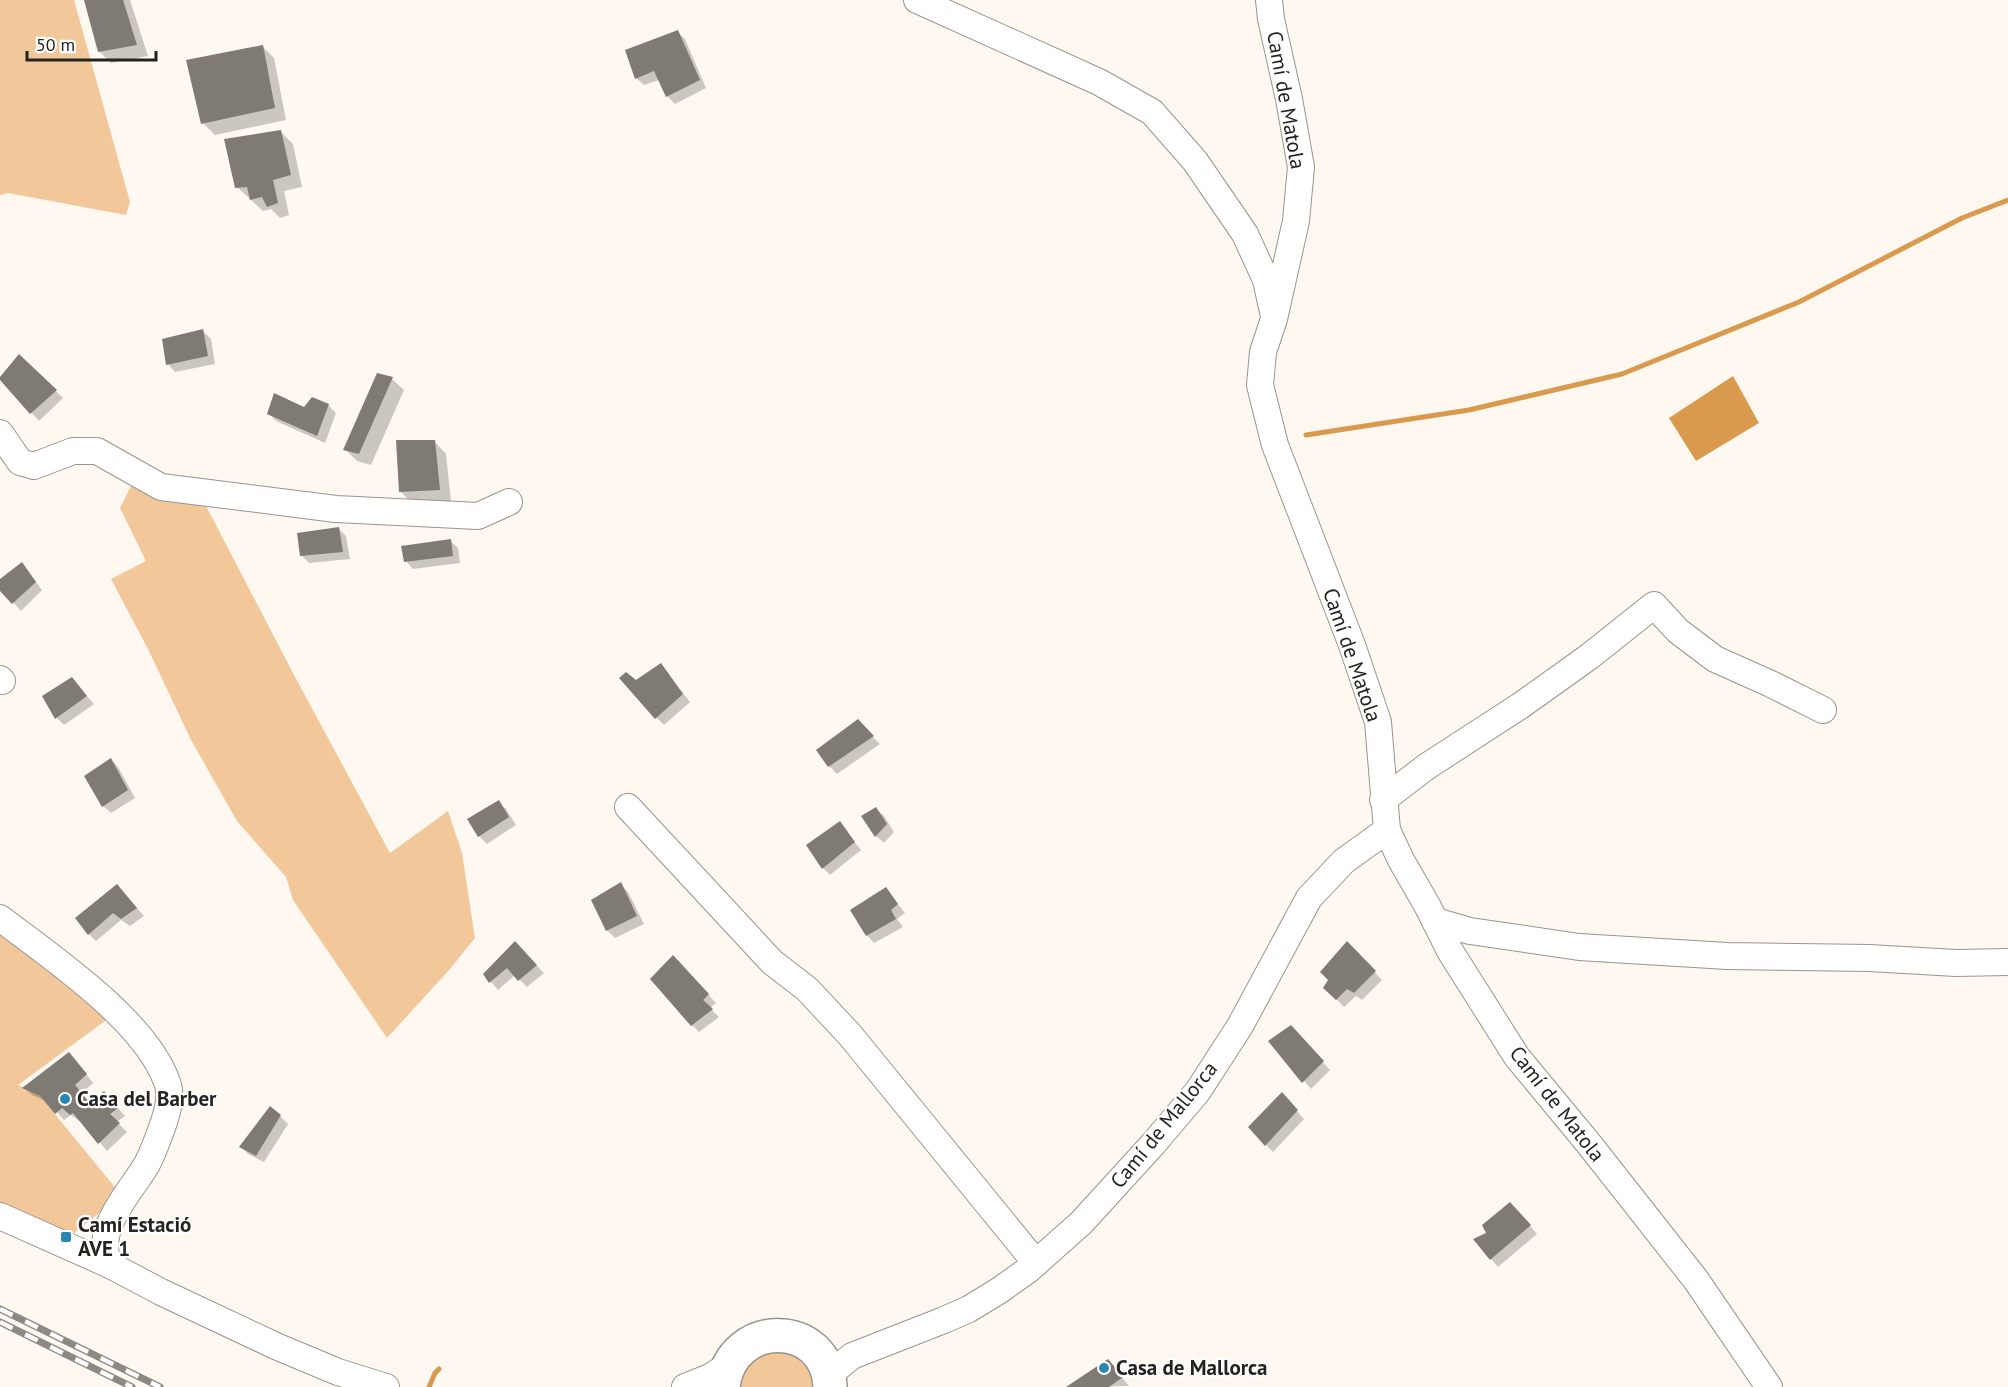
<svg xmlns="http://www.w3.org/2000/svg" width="2008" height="1387" font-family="'PT Sans',sans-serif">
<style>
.green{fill:#f2c89a}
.water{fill:#da9a4e}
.shadow{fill:#0003}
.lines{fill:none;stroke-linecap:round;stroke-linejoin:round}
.stream{stroke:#da9a4e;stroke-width:5}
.building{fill:#807a74}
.minor-casing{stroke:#9a948e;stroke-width:28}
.major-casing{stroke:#9a948e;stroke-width:36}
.minor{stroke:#fff;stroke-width:26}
.major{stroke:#fff;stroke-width:33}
.rail-casing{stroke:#8c8884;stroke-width:7}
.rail{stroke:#fff;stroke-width:4.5;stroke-dasharray:14;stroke-linecap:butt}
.poi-dot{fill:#2888b3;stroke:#fff;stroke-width:2}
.labels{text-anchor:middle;stroke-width:4.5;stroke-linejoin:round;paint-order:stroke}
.street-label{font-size:21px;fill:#252320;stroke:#fff}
.poi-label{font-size:21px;font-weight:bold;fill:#252320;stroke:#fff;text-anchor:start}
</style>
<rect width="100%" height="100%" fill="#fef8f1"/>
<g class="green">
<polygon points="0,0 74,0 130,202 126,215 8,193 0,195"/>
<polygon points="143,482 203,500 294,675 390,853 448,811 462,853 475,938 450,969 387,1038 293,900 286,877 237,821 191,740 149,651 111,579 146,561 120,508 131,486"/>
<polygon points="0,919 109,1018 18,1085 40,1096 118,1191 103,1210 68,1238 0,1207"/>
<polygon points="792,1342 827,1387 727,1387 733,1365"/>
</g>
<polygon class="water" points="1733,376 1759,423 1696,461 1669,418"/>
<g class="shadow">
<polygon points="86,0 130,0 148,56 111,63 99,51"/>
<polygon points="677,32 685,39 706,88 675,104 667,96 659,80 644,85 636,78"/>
<polygon points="262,46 274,58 286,120 215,135 203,123"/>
<polygon points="281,132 293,144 302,187 284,191 289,215 280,218 271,209 263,211 237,187"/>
<polygon points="203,331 211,339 215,364 175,372 168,364"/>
<polygon points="20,357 63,398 39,421 1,379"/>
<polygon points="392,379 404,390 371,465 357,461 345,449"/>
<polygon points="328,405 336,413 325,443 276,421 269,414"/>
<polygon points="435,442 446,454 451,501 412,503 400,491"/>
<polygon points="338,528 346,536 350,559 309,563 302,556"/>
<polygon points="450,541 458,548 460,563 413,569 406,561"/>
<polygon points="22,564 42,590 21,611 0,588 0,580"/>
<polygon points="661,665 690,702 664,725 657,718 636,682"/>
<polygon points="77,685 94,704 64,725 57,718 44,697"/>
<polygon points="857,721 880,744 837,774 829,766"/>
<polygon points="111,760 118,767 135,798 111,813 103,806"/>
<polygon points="498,802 506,809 516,825 487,844 479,836 469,820"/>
<polygon points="876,809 884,816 894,832 884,843 876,836 863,817"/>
<polygon points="839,823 861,850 830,875 823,868"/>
<polygon points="620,884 628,892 644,924 615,938 607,930"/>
<polygon points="886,889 905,913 897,919 903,927 874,943 867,935"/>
<polygon points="124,893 144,916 130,926 121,920 96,941 89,934"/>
<polygon points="515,943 544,973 527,987 515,975 498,990 485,975"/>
<polygon points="1347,943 1382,980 1362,1000 1356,996 1344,1007 1325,987"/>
<polygon points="680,965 716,1003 710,1008 719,1017 699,1032 692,1025"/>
<polygon points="1298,1035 1330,1070 1311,1089 1271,1041"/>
<polygon points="76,1061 93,1083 81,1094 90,1103 104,1093 125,1116 117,1122 127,1132 107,1151 81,1120 79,1121 71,1115 64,1120 48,1102 32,1095 24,1088"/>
<polygon points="1289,1102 1304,1119 1273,1152 1266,1145"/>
<polygon points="280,1116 288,1124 264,1162 248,1154 241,1147"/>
<polygon points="1517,1211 1537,1234 1498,1267 1491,1259 1488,1234"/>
<polygon points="1115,1369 1129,1386 1068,1387"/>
</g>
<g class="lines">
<g class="stream">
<polyline points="1306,435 1469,410 1622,374 1799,302 1962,218 2008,200"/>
<polyline points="429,1387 435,1373 439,1369"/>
</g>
</g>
<g class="building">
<polygon points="84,0 123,0 137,45 98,52"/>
<polygon points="678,30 700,80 666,97 654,71 635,79 625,50"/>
<polygon points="263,45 275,108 201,124 186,60"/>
<polygon points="281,130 291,175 273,180 278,203 267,207 262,197 250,200 247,187 235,188 224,139"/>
<polygon points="203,329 208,356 166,365 162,339"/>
<polygon points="19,354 57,390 30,414 0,380 0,377"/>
<polygon points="377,373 393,377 359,454 343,450"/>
<polygon points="274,393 304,407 312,397 329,404 317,436 267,414"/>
<polygon points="396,440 435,440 440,490 399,492"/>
<polygon points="339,527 343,552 300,556 297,533"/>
<polygon points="451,539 453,556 404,562 401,546"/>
<polygon points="22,562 36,582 12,604 0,591 0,579"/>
<polygon points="661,663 683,694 655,719 619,678 626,672 636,680"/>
<polygon points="72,677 87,696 55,719 42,696"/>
<polygon points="858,719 874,736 828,767 816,750"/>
<polygon points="111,758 128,790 102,807 84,776"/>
<polygon points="499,800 509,817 478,837 467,819"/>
<polygon points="876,807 887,824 875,837 861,816"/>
<polygon points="840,821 855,842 822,869 806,845"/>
<polygon points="621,882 637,916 606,931 591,900"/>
<polygon points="117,884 137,908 121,919 113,913 88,935 75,918"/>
<polygon points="886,887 898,904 891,910 896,919 866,936 850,910"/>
<polygon points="515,941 537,965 518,981 507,968 489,983 483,974"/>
<polygon points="1347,941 1376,971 1354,993 1347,989 1336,1000 1323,988 1328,980 1320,972"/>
<polygon points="673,955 709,994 703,1000 713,1009 691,1026 650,979"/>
<polygon points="1291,1025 1324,1061 1302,1083 1268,1041"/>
<polygon points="69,1052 87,1074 75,1085 89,1102 104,1091 118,1108 110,1114 120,1123 98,1144 73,1113 70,1115 62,1108 55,1114 40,1096 22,1088"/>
<polygon points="1282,1092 1298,1110 1265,1146 1248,1127"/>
<polygon points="270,1106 281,1115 256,1156 239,1147"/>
<polygon points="1510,1202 1531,1225 1490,1260 1473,1239 1486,1233 1482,1225"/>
<polygon points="1108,1359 1123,1377 1109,1387 1066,1387"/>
</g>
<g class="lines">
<defs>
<g id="minor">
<polyline points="917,0 1099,82 1152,112 1195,161 1245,234 1266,280 1273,312"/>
<polyline points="1269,0 1271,19 1289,99 1301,167 1296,221 1274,319 1263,352 1260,385 1275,445 1352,645 1378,722 1387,830 1401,860 1428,907 1450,951 1517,1057 1589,1144 1696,1280 1769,1387"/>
<polyline points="0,433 20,462 34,466 73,451 97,451 161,487 336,509 478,516 509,502"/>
<polyline points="0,679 2,681"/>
<polyline points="1383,800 1426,767 1520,706 1590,656 1654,605 1678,631 1715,659 1771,684 1823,710"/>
<polyline points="628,807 772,962 807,989 850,1035 1036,1263"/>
<path d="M0 918C51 957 145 1020 167 1082 172 1095 168 1109 164 1122 159 1136 154 1151 147 1164 131 1192 91 1231 110 1265"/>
<polyline points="1435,921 1470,931 1579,947 1727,956 1869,958 1956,963 2008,962"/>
<polyline points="0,1216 110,1265 161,1292 278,1347 338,1372 386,1387"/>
<polyline points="830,1380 836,1369 852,1356 944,1320 969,1309 1000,1290 1028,1270 1081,1223 1154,1143 1198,1091 1240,1026 1309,898 1344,861 1387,830"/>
<polyline points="685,1387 710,1377 729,1365"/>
</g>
<path id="major" d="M723 1387C730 1318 828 1319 830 1387"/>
</defs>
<use href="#minor" class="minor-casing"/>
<use href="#major" class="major-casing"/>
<use href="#minor" class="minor"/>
<use href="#major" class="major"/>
<defs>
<g id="rail">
<polyline points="0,1309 160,1387"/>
<polyline points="0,1322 132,1387"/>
</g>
</defs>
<use href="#rail" class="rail-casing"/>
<use href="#rail" class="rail"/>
</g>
<g class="poi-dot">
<circle cx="65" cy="1099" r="6"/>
<rect x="60" y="1231" width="12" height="12" rx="3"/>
<circle cx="1104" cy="1368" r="6"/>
</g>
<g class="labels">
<g class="street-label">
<text transform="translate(1286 100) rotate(80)" y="7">Camí de Matola</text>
<text transform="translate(1352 655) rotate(71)" y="7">Camí de Matola</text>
<text transform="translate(1557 1104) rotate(52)" y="7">Camí de Matola</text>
<text transform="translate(1164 1125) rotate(-51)" y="7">Camí de Mallorca</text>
</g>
<g class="poi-label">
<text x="77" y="1106">Casa del Barber</text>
<text x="78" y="1232">Camí Estació<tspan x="78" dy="24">AVE 1</tspan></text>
<text x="1116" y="1375">Casa de Mallorca</text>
</g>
</g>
<path d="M27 51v9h129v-9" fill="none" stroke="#252320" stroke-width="3"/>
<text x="36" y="51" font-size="18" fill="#252320" stroke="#ffffff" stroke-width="4.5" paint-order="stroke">50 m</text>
</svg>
